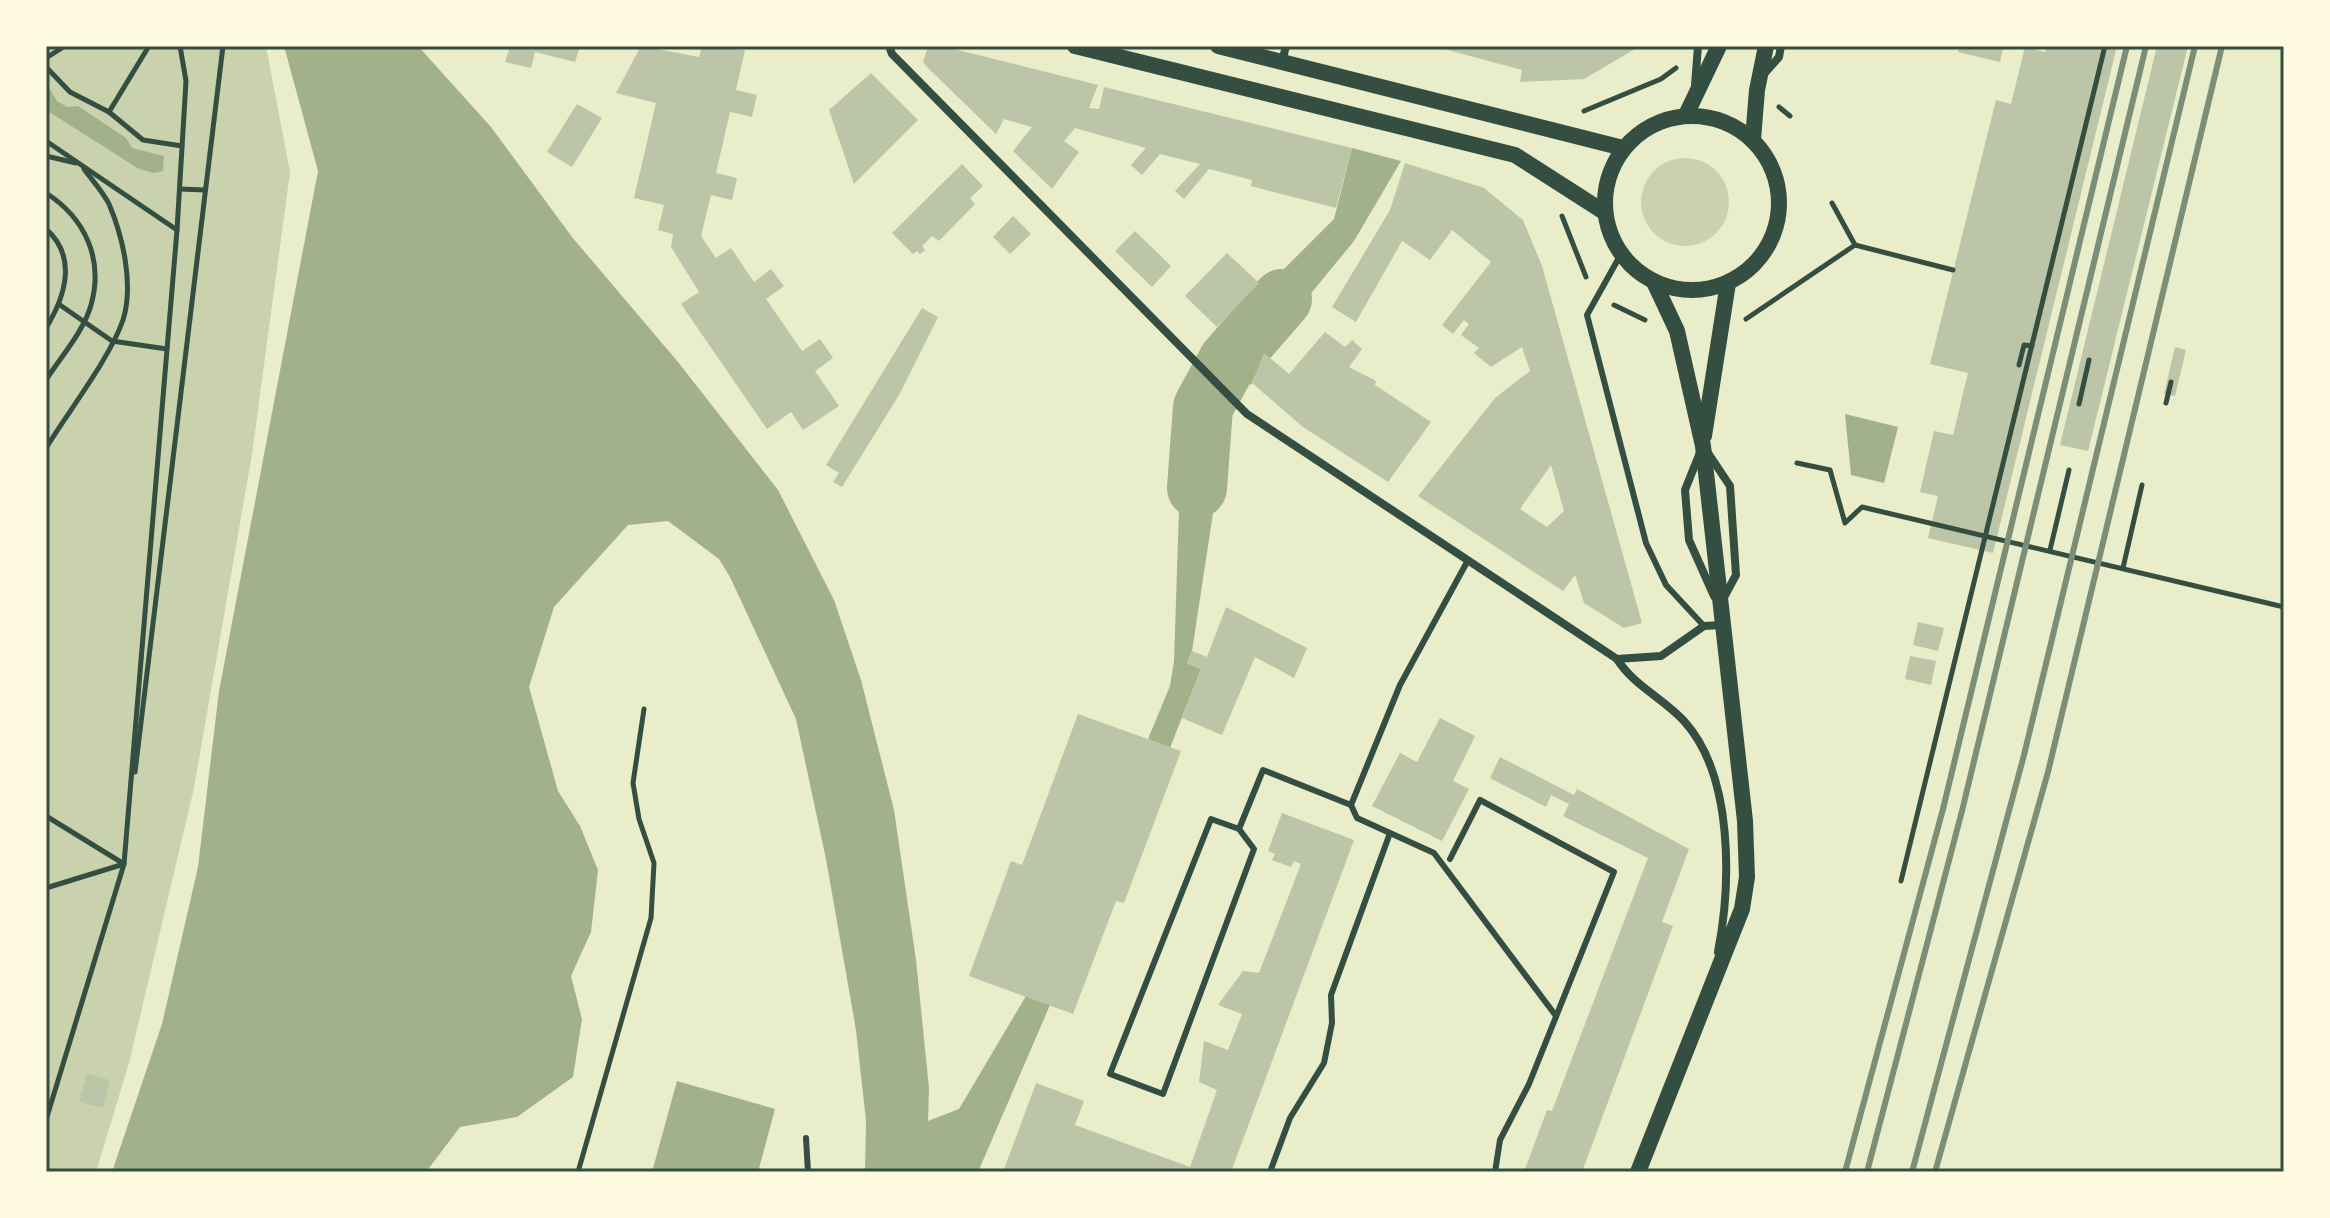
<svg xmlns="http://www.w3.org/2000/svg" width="2330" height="1218" font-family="'PT Serif',serif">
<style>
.green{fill:#cad2ad}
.water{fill:#a3b18a}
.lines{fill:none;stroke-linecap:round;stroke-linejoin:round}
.river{stroke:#a3b18a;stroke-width:60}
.building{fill:#bcc5a7;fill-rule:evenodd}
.path{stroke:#344e41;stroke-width:5}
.service{stroke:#344e41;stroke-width:6}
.minor{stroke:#344e41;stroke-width:8}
.secondary{stroke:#344e41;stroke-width:16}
.rail{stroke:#7c8e77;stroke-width:6}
.neatline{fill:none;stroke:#344e41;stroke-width:3}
</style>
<rect width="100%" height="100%" fill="#e9edc9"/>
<g class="green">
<polygon points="46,46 266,46 290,172 252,454 194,788 129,1063 96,1172 46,1172"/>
<circle cx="1685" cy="202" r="44"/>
</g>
<g class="water">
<polygon points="284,46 418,46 491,127 572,237 678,362 778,490 834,600 861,680 894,810 916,960 929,1088 928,1121 959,1109 1026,996 1050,1005 978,1172 865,1172 866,1121 856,1030 826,859 796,719 730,577 719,559 668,521 628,525 554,607 529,687 558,791 580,826 598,870 591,932 571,976 582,1019 573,1077 517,1117 460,1127 426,1172 112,1172 162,1024 198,867 219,691 318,171"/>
<polygon points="46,83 57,101 67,107 78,106 126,138 132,148 164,156 163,171 154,173 139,169 46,110"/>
<polygon points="1352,148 1401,161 1354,241 1266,348 1251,385 1209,344 1334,219"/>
<polygon points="1183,388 1226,428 1192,651 1187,663 1201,669 1170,748 1148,739 1170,686 1174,661"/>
<polygon points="1845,414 1898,427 1884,483 1851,475"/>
<polygon points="677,1081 775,1109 758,1172 652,1172"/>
</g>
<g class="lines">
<polyline class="river" points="1197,488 1203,407 1228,361 1282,299"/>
</g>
<g class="building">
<polygon points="510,46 580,46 575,62 535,52 531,68 505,62"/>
<polygon points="641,46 699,57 702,46 745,50 736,90 757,95 752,117 730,112 716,173 737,178 732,200 711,195 701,236 716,258 731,248 754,282 771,269 784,286 766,299 802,351 820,339 833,358 815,371 839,406 803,430 791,412 767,429 681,304 699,292 671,247 673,234 658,230 664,205 634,198 656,103 616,93"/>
<polygon points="928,46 942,46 1098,85 1089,108 1099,109 1104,87 1352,148 1336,208 1251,186 1252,180 1209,169 1184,199 1175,191 1200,164 1160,154 1142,175 1131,165 1146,148 1075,128 1064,141 1079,152 1052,189 1013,151 1032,127 1004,119 996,134 927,67 923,62"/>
<polygon points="1433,46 1640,46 1584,79 1520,82 1522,70"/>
<polygon points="1959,46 1997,46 2003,47 2000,62 1958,52"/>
<polygon points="2047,46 2117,46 1993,553 1928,538 1938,496 1920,492 1934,431 1953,435 1968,373 1930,364 1996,100 2011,104 2025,47 2045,52"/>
<polygon points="2157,46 2188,46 2088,451 2060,445"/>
<polygon points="871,73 918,120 854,184 829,110"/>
<polygon points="577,104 602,118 572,167 547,152"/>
<path d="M1405 163 1484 188 1523 220 1542 266 1642 623 1624 628 1584 603 1575 575 1563 591 1418 496 1495 398 1530 371 1522 347 1491 367 1474 353 1479 348 1461 335 1469 324 1464 320 1453 334 1442 325 1491 262 1452 230 1430 260 1402 241 1356 322 1332 307 1390 210ZM1551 465 1564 511 1547 527 1520 509Z"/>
<polygon points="962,164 983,186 970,198 975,204 939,241 932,236 922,246 925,250 920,254 917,251 913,254 892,233"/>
<polygon points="1013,216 1031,234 1010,254 993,237"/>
<polygon points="1135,231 1171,266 1152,287 1115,251"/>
<polygon points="1227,253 1259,283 1217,327 1185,296"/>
<polygon points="922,308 938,317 899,395 842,487 833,482 839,473 826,465"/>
<polygon points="1325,332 1345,347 1352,340 1362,349 1349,367 1376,381 1375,385 1431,422 1388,482 1303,427 1252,383 1264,353 1289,374"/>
<polygon points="2175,347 2186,350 2175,396 2164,394"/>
<polygon points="1226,607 1307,648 1294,678 1255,657 1222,735 1182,718 1201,669 1187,663 1192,651 1207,657"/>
<polygon points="1918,622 1944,628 1938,651 1913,645"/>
<polygon points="1910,656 1936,661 1931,685 1905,679"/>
<polygon points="1078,714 1181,751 1124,903 1116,901 1073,1014 969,976 1011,861 1022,865"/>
<polygon points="1440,718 1475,736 1453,781 1469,789 1442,841 1372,806 1400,753 1417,762"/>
<polygon points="1500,757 1574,795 1577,789 1689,849 1662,922 1673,926 1582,1172 1528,1172 1525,1169 1547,1110 1552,1111 1648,858 1563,816 1569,804 1551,795 1546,807 1490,778"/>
<polygon points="1282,813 1354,840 1231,1172 1003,1172 1036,1083 1084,1101 1075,1125 1190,1167 1217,1090 1199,1082 1204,1041 1228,1050 1242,1014 1218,1005 1243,971 1259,973 1301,864 1294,861 1291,867 1272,860 1275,854 1268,851"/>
<polygon points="87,1074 110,1080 103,1108 79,1102"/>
</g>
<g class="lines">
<g class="path">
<polyline points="46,58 65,46"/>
<polyline points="46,67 70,92 109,112 143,140 182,146"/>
<polyline points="1779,107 1790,116"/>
<polyline points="1584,111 1661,79 1676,68"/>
<polyline points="109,112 149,46"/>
<polyline points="46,141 177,230 124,864 46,888"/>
<polyline points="46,156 76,163"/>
<polyline points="180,189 205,190"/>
<path d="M46 193C85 218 104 259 91 305 84 331 60 358 46 380"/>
<polyline points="1832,203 1855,245"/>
<polyline points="1562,216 1586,277"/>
<path d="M46 229C78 257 65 297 46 328"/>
<polyline points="177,230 186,81 180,46"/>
<polyline points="60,305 112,341 167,349"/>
<polyline points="1614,305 1645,320"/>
<polyline points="1746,319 1855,245 1953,270"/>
<polyline points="2019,365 2024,345 2032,346"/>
<polyline points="2166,403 2171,382"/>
<polyline points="2079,404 2089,360"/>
<path d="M46 448C68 412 110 358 123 320 134 285 123 237 109 204 103 192 92 180 84 169"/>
<polyline points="1797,463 1830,470 1845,523 1862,507 2284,607"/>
<polyline points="2050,550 2069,470"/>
<polyline points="2123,568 2142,485"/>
<polyline points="135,772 223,46"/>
<polyline points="46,816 124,864 46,1120"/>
<polyline points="1901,881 2105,46"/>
<polyline points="578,1172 651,918 654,863 639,819 633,783 644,709"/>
</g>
<g class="service">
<polyline points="1621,254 1587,315 1646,543 1666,585 1704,626"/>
<polyline points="1467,562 1400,685 1351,805 1357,818 1434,853 1556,1016"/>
<polyline points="1239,829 1211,819 1110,1074 1163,1094 1254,849 1239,829 1263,770 1351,805"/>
<polyline points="1450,859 1480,800 1614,872 1529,1084 1500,1140 1495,1172"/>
<polyline points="806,1138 808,1172"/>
<polyline points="1270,1172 1290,1118 1324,1063 1332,1023 1331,995 1390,833"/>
</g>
<g class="minor">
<path d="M889 46 892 54 1247 414 1617 659C1634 686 1663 698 1684 721 1734 776 1731 885 1718 952"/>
<polyline points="1282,62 1286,46"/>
<polyline points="1763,75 1779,57 1781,46"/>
<polyline points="1695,85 1698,46"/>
<polyline points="1701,450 1685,490 1689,540 1714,596"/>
<polyline points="1708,453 1730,486 1736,575 1722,601"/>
<polyline points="1617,659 1661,656 1704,626 1722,625"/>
</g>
<g class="secondary">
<polyline points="1075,46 1515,155 1604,212"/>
<polyline points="1218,46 1623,148"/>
<polyline points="1686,115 1719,46"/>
<circle cx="1692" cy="203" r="87"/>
<polyline points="1753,139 1757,90 1766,46"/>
<polyline points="1704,436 1728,283"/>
<polyline points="1638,1172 1742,909 1747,877 1745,821 1703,446 1677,331 1654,282"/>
</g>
<g class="rail">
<polyline points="1845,1172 1943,809 2127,46"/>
<polyline points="1867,1172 1962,811 2146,46"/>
<polyline points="1912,1172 2024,755 2195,46"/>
<polyline points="1935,1172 2048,772 2222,46"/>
</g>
</g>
<rect width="2330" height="1218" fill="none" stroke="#fefae0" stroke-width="96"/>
<rect x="48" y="48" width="2234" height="1122" class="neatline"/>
</svg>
